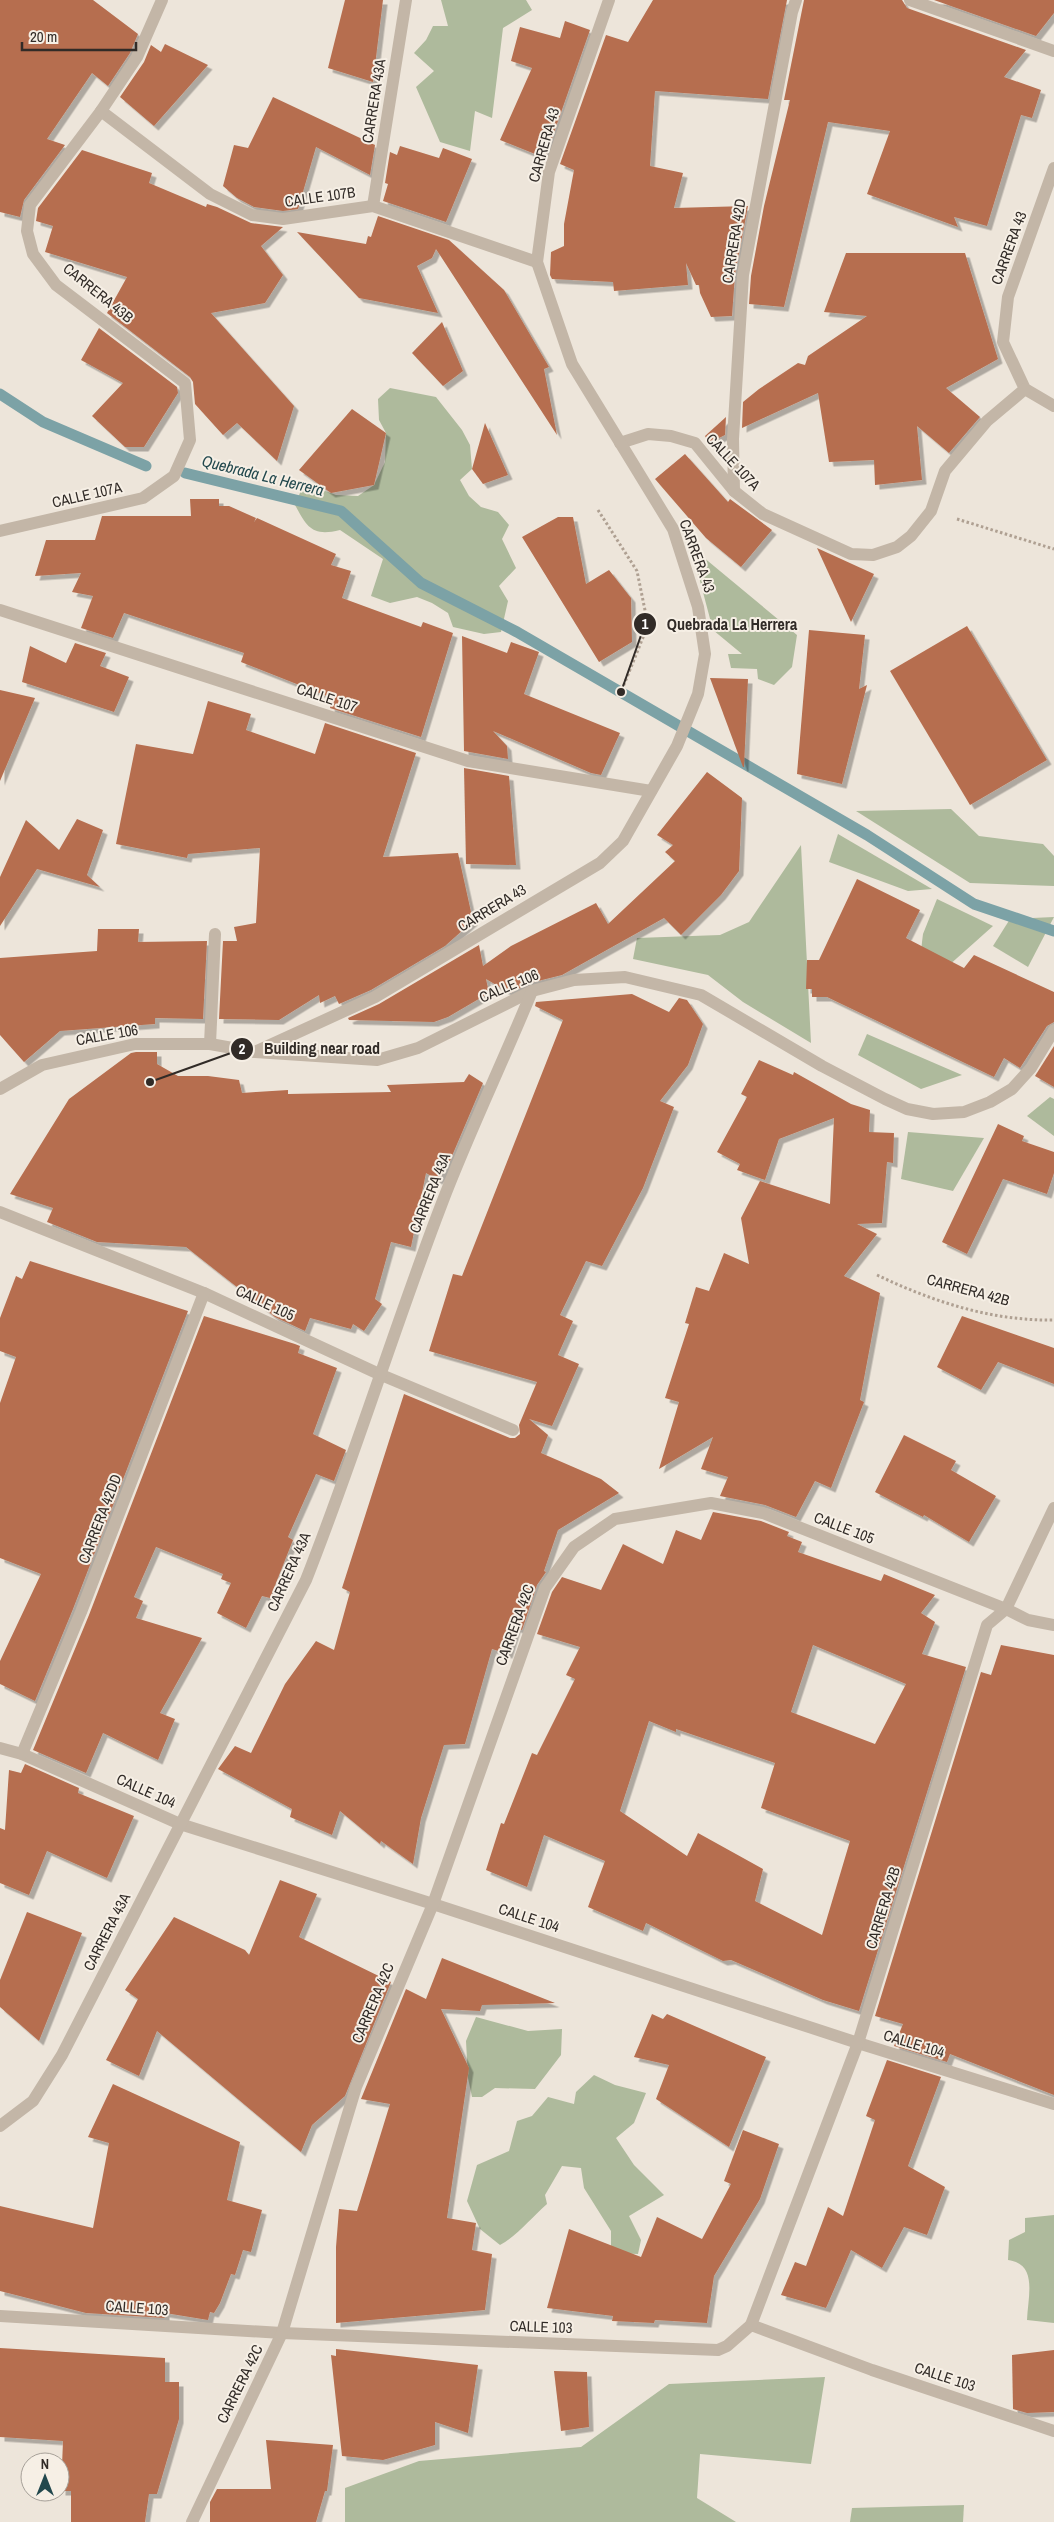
<svg xmlns="http://www.w3.org/2000/svg" width="1054" height="2522" font-family="'Archivo Narrow',sans-serif">
<style>
.green{fill:#aeba9c}
.lines{fill:none;stroke-linecap:round;stroke-linejoin:round}
.stream{stroke:#7ca2a6;stroke-width:11}
.building{fill:#b66e4f;fill-rule:evenodd;filter:url(#shadow)}
.path{stroke:#afa092;stroke-width:3;stroke-dasharray:2.5 2.5;stroke-linecap:butt}
.minor{stroke:#c3b6a7;stroke-width:12}
.labels{text-anchor:middle;stroke-width:4;stroke-linejoin:round;paint-order:stroke}
.street-label{font-size:15px;fill:#312b27;stroke:#f6efe5}
.water-label{font-size:16px;font-style:italic;fill:#22484d;stroke:#f6efe5}
.leader{fill:none;stroke:#312b27;stroke-width:2}
.callout-dot{fill:#312b27;stroke:#f6efe5;stroke-width:2}
.mark-label{font-size:15px;text-anchor:middle;font-weight:bold;fill:#fff}
.callout-label{font-size:16px;text-anchor:middle;font-weight:bold;fill:#312b27;stroke:#f6efe5;stroke-width:4;stroke-linejoin:round;paint-order:stroke}
</style>
<defs>
<filter id="shadow"><feDropShadow dx="4.5" dy="4.5" stdDeviation="0" flood-color="#0004"/></filter>
</defs>
<rect width="100%" height="100%" fill="#ede5da"/>
<g class="green">
<polygon points="441,0 526,0 532,10 503,28 492,118 475,111 470,151 440,142 416,87 434,71 414,53 426,40 433,26 448,26"/>
<path d="M390 388 436 397 462 430 470 445 472 469 460 480 469 496 481 507 498 512 509 525 502 539 516 568 499 586 508 601 501 632 484 634 453 627 448 613 432 603 417 597 390 603 371 596 383 559 340 530C312 537 307 527 295 505L304 483 336 495 358 496 374 485 385 462 386 433 379 420 378 399Z"/>
<polygon points="691,547 797,635 792,667 774,685 758,679 757,669 731,668 728,654 742,654 713,630"/>
<polygon points="951,809 979,836 1043,844 1054,856 1054,886 970,883 856,811"/>
<polygon points="838,834 932,889 908,891 829,862"/>
<polygon points="801,845 811,1043 743,1002 708,975 633,959 637,938 720,935 749,922"/>
<polygon points="937,899 993,926 938,975 919,967 923,934"/>
<polygon points="1054,917 1028,967 993,946 1010,919"/>
<polygon points="867,1034 962,1075 921,1089 858,1055"/>
<polygon points="1050,1097 1054,1099 1054,1136 1027,1116"/>
<polygon points="908,1132 984,1138 953,1191 901,1179"/>
<polygon points="476,2017 528,2031 562,2029 561,2055 535,2089 495,2088 482,2097 472,2097 468,2078 466,2041"/>
<path d="M594 2075 615 2085 646 2093 634 2123 616 2138 634 2165 664 2195 629 2216 641 2240 638 2254 611 2253V2231L584 2188 581 2168 562 2166 545 2195 547 2204C531 2218 518 2235 500 2245L480 2229 467 2201 477 2165 509 2151 517 2121 532 2116 548 2097 574 2104 576 2092Z"/>
<path d="M1054 2215V2323L1027 2320C1028 2296 1038 2264 1008 2260L1009 2240 1025 2232V2218Z"/>
<polygon points="825,2377 811,2464 700,2454 697,2498 736,2522 345,2522 345,2488 419,2461 581,2447 669,2384"/>
<polygon points="964,2505 963,2522 850,2522 852,2508"/>
</g>
<g class="lines">
<g class="stream">
<polyline points="0,394 43,422 146,466"/>
<polyline points="185,473 341,511 421,583 517,632 867,835 974,904 1054,931"/>
</g>
</g>
<g class="building">
<polygon points="0,0 93,0 138,34 130,53 108,86 92,73 47,139 65,145 24,200 20,217 0,212"/>
<polygon points="345,0 383,0 373,82 328,68"/>
<polygon points="653,0 787,0 768,99 655,91 650,166 683,173 674,208 748,206 735,274 732,316 711,317 700,293 699,285 696,285 686,263 688,285 614,291 613,282 552,279 550,275 551,252 564,246 564,224 574,170 560,164 606,35 628,42"/>
<polygon points="804,0 902,0 907,8 1026,50 1004,77 1041,90 1032,118 1021,115 987,226 954,217 958,227 867,194 890,131 828,122 784,307 749,304 751,276 764,206 790,100 784,100"/>
<polygon points="934,0 1054,0 1054,13 1036,36"/>
<polygon points="565,21 590,30 545,158 500,140 532,68 511,61 520,27 560,38"/>
<polygon points="165,44 208,65 154,126 120,97 144,62 151,45 161,52"/>
<polygon points="273,97 375,145 370,175 316,147 298,209 283,211 254,207 237,198 223,186 234,145 248,148"/>
<polygon points="400,146 439,158 443,148 472,159 446,222 383,201 388,184 385,183 390,152 397,155"/>
<polygon points="82,150 152,173 149,183 206,207 207,204 217,207 251,223 283,227 261,246 283,275 265,303 211,313 294,406 277,461 237,423 223,435 195,404 193,382 190,377 107,313 127,277 45,252 53,226 36,221 38,208"/>
<polygon points="378,216 449,240 504,290 549,367 544,369 557,435 436,249 432,258 417,266 438,313 359,298 297,232 366,244 368,236 371,237"/>
<polygon points="846,253 965,253 998,359 946,388 980,417 949,453 917,426 922,480 875,485 874,460 829,462 818,393 742,428 743,402 759,389 798,363 805,365 808,356 867,316 824,312"/>
<polygon points="442,322 463,371 443,386 412,353"/>
<polygon points="99,328 177,387 178,393 144,447 125,447 92,416 123,383 81,360"/>
<polygon points="352,409 386,433 374,485 331,493 299,470"/>
<polygon points="726,417 725,435 709,443 705,436"/>
<polygon points="485,423 508,475 483,484 472,469"/>
<polygon points="685,454 728,502 730,499 772,530 741,567 706,538 655,479"/>
<polygon points="190,499 219,499 219,506 229,506 256,518 254,522 257,518 336,554 331,565 351,571 342,598 421,627 423,622 453,633 421,737 330,708 332,698 241,662 244,653 124,613 113,638 81,628 93,596 72,592 81,573 35,576 46,540 95,540 102,516 191,516"/>
<polygon points="558,517 573,517 586,584 609,570 631,598 632,642 599,662 522,537"/>
<polygon points="817,548 874,574 851,622"/>
<polygon points="967,626 1047,760 970,805 890,671"/>
<polygon points="809,630 865,635 859,689 867,685 842,784 797,774"/>
<polygon points="462,636 507,653 511,642 539,652 524,694 620,733 601,775 591,773 493,731 507,746 508,759 464,751"/>
<polygon points="75,643 106,653 100,666 129,677 114,712 22,682 30,646 66,663"/>
<polygon points="710,678 748,679 744,767 743,767"/>
<polygon points="0,690 35,698 0,781"/>
<polygon points="208,701 251,714 246,730 315,754 325,723 416,753 383,857 458,853 473,921 445,946 371,990 339,1004 335,996 320,1003 319,995 279,1020 219,1019 223,941 237,941 234,927 256,923 260,848 188,854 187,858 116,844 136,744 193,754"/>
<polygon points="464,768 509,776 516,865 466,864"/>
<polygon points="707,772 742,798 739,871 721,895 681,935 664,918 562,975 530,983 510,993 486,979 489,993 448,1017 434,1022 349,1020 348,1018 379,1004 479,945 483,966 511,946 596,903 608,924 675,861 665,852 673,845 657,835"/>
<polygon points="77,819 103,830 87,875 100,887 37,869 0,926 0,877 26,820 59,850"/>
<polygon points="857,879 920,910 906,938 964,968 974,955 1054,992 1054,1022 1047,1026 1020,1068 1004,1058 994,1077 827,997 812,997 812,989 806,989 807,960 819,960"/>
<polygon points="98,929 139,929 138,942 207,941 203,1019 155,1018 155,1024 60,1031 24,1062 0,1035 0,958 97,951"/>
<polygon points="632,994 669,1012 679,998 687,1000 703,1024 688,1065 660,1101 674,1107 643,1188 602,1266 586,1261 560,1315 573,1321 558,1355 579,1364 552,1426 529,1419 548,1435 541,1453 601,1479 619,1493 558,1530 544,1571 546,1572 537,1585 522,1630 516,1628 508,1654 492,1649 465,1744 444,1745 421,1818 413,1864 381,1841 380,1844 340,1811 332,1835 290,1817 292,1809 218,1769 235,1746 251,1753 285,1684 316,1641 334,1650 350,1592 342,1588 404,1394 510,1438 515,1438 520,1434 519,1425 537,1382 429,1351 453,1274 462,1276 563,1020 535,1006 536,1002"/>
<polygon points="1054,1046 1054,1087 1035,1076"/>
<polygon points="136,1052 157,1052 157,1064 178,1076 208,1076 239,1080 242,1093 288,1090 288,1094 391,1092 387,1085 464,1082 469,1074 483,1083 449,1163 438,1180 426,1173 411,1247 391,1242 375,1299 382,1304 364,1331 353,1324 351,1329 310,1318 305,1331 275,1317 186,1247 97,1242 47,1222 53,1208 10,1194 69,1099 131,1053"/>
<polygon points="759,1060 793,1075 794,1072 851,1104 870,1110 869,1132 894,1133 893,1163 887,1162 882,1223 857,1224 877,1234 844,1276 880,1293 860,1400 864,1402 831,1488 815,1481 796,1517 765,1505 720,1496 728,1477 701,1469 713,1437 659,1469 679,1402 665,1398 689,1324 685,1323 696,1287 709,1291 724,1253 749,1264 741,1218 760,1181 830,1204 834,1118 779,1139 765,1180 737,1170 740,1164 717,1152 747,1097 741,1094"/>
<polygon points="998,1124 1024,1136 1022,1141 1054,1152 1054,1173 1047,1194 1003,1179 967,1254 942,1242"/>
<polygon points="30,1261 188,1311 73,1609 35,1701 0,1684 0,1661 41,1574 0,1558 0,1403 16,1357 0,1351 0,1318 16,1276 22,1279"/>
<polygon points="204,1316 295,1344 300,1346 298,1353 337,1368 313,1434 346,1450 334,1481 316,1474 288,1537 293,1540 270,1598 262,1596 246,1628 217,1613 231,1583 221,1579 223,1574 156,1547 134,1597 143,1601 136,1618 202,1638 160,1713 175,1719 158,1760 103,1733 86,1773 33,1750 89,1615"/>
<polygon points="962,1316 1054,1348 1054,1384 998,1362 981,1390 937,1367"/>
<polygon points="904,1435 956,1461 951,1470 996,1496 969,1542 924,1515 923,1517 875,1492"/>
<path d="M713 1512 761 1521 789 1532 787 1536 802 1542 798 1552 881 1581 884 1574 935 1595 921 1613 935 1622 922 1654 966 1667 859 2011 823 2000 731 1960 723 1961 646 1923 643 1931 588 1907 605 1861 544 1835 527 1887 486 1870 501 1823 504 1824 532 1753 537 1755 575 1679 566 1675 580 1647 537 1634 552 1592 562 1577 601 1590 623 1544 663 1564 676 1530 701 1540ZM813 1645 906 1684 875 1744 791 1712ZM649 1721 676 1732V1729L775 1763 761 1808 850 1841 822 1935 755 1901 763 1869 698 1833 687 1856 620 1811Z"/>
<polygon points="1001,1645 1054,1655 1054,2095 950,2054 947,2062 894,2046 903,2024 875,2016 981,1672 991,1675"/>
<polygon points="25,1764 79,1788 78,1793 134,1816 107,1878 47,1851 29,1895 0,1883 0,1828 5,1830 9,1770 21,1773"/>
<polygon points="280,1880 317,1894 299,1937 391,1982 345,2096 312,2125 301,2152 157,2031 139,2076 106,2060 138,1999 125,1990 174,1917 245,1950 249,1955"/>
<polygon points="27,1912 82,1933 39,2041 0,2007 0,1980"/>
<polygon points="442,1958 555,2003 482,2005 480,2011 441,2009 469,2068 447,2218 476,2223 472,2250 492,2254 485,2310 336,2323 336,2247 339,2209 357,2211 390,2104 361,2099 406,1989 426,1999"/>
<polygon points="652,2014 663,2019 667,2014 766,2057 729,2147 656,2099 669,2065 634,2057"/>
<polygon points="887,2060 941,2077 908,2166 945,2187 927,2235 904,2227 882,2268 851,2250 826,2308 781,2295 795,2262 806,2266 828,2207 843,2216 875,2120 866,2116"/>
<polygon points="113,2084 240,2142 227,2200 262,2210 251,2252 243,2250 235,2275 231,2274 220,2303 214,2313 210,2312 208,2320 165,2313 165,2318 86,2313 0,2291 0,2206 93,2228 109,2143 88,2137"/>
<polygon points="743,2130 779,2144 760,2199 714,2276 707,2323 655,2320 654,2323 612,2321 613,2316 547,2308 569,2229 641,2257 657,2217 702,2239 731,2184 724,2181"/>
<polygon points="0,2348 165,2358 165,2382 179,2382 179,2419 157,2494 149,2494 145,2522 71,2522 71,2491 61,2491 63,2441 0,2437"/>
<polygon points="336,2349 478,2365 468,2433 435,2422 435,2445 383,2460 342,2456 331,2355 336,2356"/>
<polygon points="1054,2350 1054,2412 1027,2413 1013,2409 1012,2355"/>
<polygon points="554,2371 587,2372 589,2427 561,2431"/>
<polygon points="266,2440 333,2445 327,2491 325,2491 316,2522 210,2522 210,2502 217,2489 271,2489"/>
</g>
<g class="lines">
<g class="path">
<polyline points="598,510 637,571 648,625 621,692"/>
<polyline points="957,519 1054,549"/>
<path d="M877 1275C934 1302 991 1321 1054 1320"/>
</g>
<g class="minor">
<polyline points="910,0 1054,51"/>
<polyline points="101,111 210,194 252,215 283,219 373,206 537,262"/>
<polyline points="1054,168 1008,297 1003,342 1025,389 1054,406"/>
<polyline points="373,206 406,0"/>
<polyline points="620,443 648,434 671,436 695,443 734,491 763,514 851,554 873,555 897,547 911,536 931,511 945,471 987,421 1025,389"/>
<polyline points="734,491 733,439 743,275 792,12 796,0"/>
<polyline points="0,531 143,498 174,476 190,440 185,383 56,285 33,254 27,231 30,205 101,111 137,57 162,0"/>
<polyline points="0,610 468,761 651,791"/>
<polyline points="210,1044 215,934"/>
<polyline points="255,1052 375,997 600,863 623,841 677,746 698,694 705,654 698,607 673,529 572,364 537,262 549,172 609,0"/>
<polyline points="0,1089 42,1065 135,1044 210,1044 255,1052 377,1060 418,1048 532,991 574,980 625,977 701,995 822,1066 885,1099 907,1109 933,1114 964,1112 990,1102 1012,1089 1031,1068 1054,1030"/>
<polyline points="0,1212 204,1293 379,1374 513,1430"/>
<polyline points="0,1748 22,1754 180,1824 433,1904 858,2043 1054,2104"/>
<polyline points="22,1754 81,1612 204,1293"/>
<path d="M0 2126 33 2101 62 2055 306 1580C355 1456 394 1328 442 1203 469 1132 503 1062 532 991"/>
<polyline points="0,2316 282,2333 718,2350 727,2346 751,2325 872,2370 1054,2431"/>
<polyline points="751,2325 858,2043 987,1625 1006,1609 1054,1508"/>
<polyline points="192,2522 282,2333 356,2087 433,1904 545,1588 574,1547 615,1519 711,1503 763,1513 1006,1609 1028,1620 1054,1625"/>
</g>
</g>
<g class="labels">
<g class="street-label">
<text transform="translate(374 101) rotate(-81)" y="5">CARRERA 43A</text>
<text transform="translate(544 145) rotate(-74)" y="5">CARRERA 43</text>
<text transform="translate(320 197) rotate(-8)" y="5">CALLE 107B</text>
<text transform="translate(734 241) rotate(-81)" y="5">CARRERA 42D</text>
<text transform="translate(1009 248) rotate(-70)" y="5">CARRERA 43</text>
<text transform="translate(98 293) rotate(39)" y="5">CARRERA 43B</text>
<text transform="translate(733 462) rotate(47)" y="5">CALLE 107A</text>
<text transform="translate(87 495) rotate(-13)" y="5">CALLE 107A</text>
<text transform="translate(697 556) rotate(70)" y="5">CARRERA 43</text>
<text transform="translate(327 698) rotate(18)" y="5">CALLE 107</text>
<text transform="translate(492 908) rotate(-31)" y="5">CARRERA 43</text>
<text transform="translate(509 986) rotate(-23)" y="5">CALLE 106</text>
<text transform="translate(107 1035) rotate(-10)" y="5">CALLE 106</text>
<text transform="translate(430 1193) rotate(-68)" y="5">CARRERA 43A</text>
<text transform="translate(968 1290) rotate(15)" y="5">CARRERA 42B</text>
<text transform="translate(265 1303) rotate(25)" y="5">CALLE 105</text>
<text transform="translate(100 1519) rotate(-69)" y="5">CARRERA 42DD</text>
<text transform="translate(844 1528) rotate(21)" y="5">CALLE 105</text>
<text transform="translate(289 1572) rotate(-66)" y="5">CARRERA 43A</text>
<text transform="translate(515 1625) rotate(-70)" y="5">CARRERA 42C</text>
<text transform="translate(146 1791) rotate(24)" y="5">CALLE 104</text>
<text transform="translate(883 1908) rotate(-73)" y="5">CARRERA 42B</text>
<text transform="translate(529 1918) rotate(18)" y="5">CALLE 104</text>
<text transform="translate(107 1932) rotate(-63)" y="5">CARRERA 43A</text>
<text transform="translate(373 2003) rotate(-67)" y="5">CARRERA 42C</text>
<text transform="translate(914 2044) rotate(17)" y="5">CALLE 104</text>
<text transform="translate(137 2308) rotate(4)" y="5">CALLE 103</text>
<text transform="translate(541 2327) rotate(2)" y="5">CALLE 103</text>
<text transform="translate(945 2377) rotate(18)" y="5">CALLE 103</text>
<text transform="translate(240 2384) rotate(-64)" y="5">CARRERA 42C</text>
</g>
<g class="water-label">
<text transform="translate(263 475) rotate(14)" y="6">Quebrada La Herrera</text>
</g>
</g>
<path class="leader" d="M621 692L645 624M150 1082L242 1049"/>
<g class="callout-dot">
<circle cx="621" cy="692" r="5"/>
<circle cx="150" cy="1082" r="5"/>
<circle cx="645" cy="624" r="12"/>
<circle cx="242" cy="1049" r="12"/>
</g>
<g class="mark-label">
<text x="645" y="629">1</text>
<text x="242" y="1054">2</text>
</g>
<g class="callout-label">
<text x="732" y="630">Quebrada La Herrera</text>
<text x="322" y="1054">Building near road</text>
</g>
<g transform="translate(45 2477)"><circle r="24" fill="#f6efe5" stroke="#a7a199"/>
<path d="M0-4L9 19L0 12L-9 19Z" fill="#22484d"/>
<text y="-8" font-size="14" font-weight="bold" text-anchor="middle" fill="#312b27">N</text>
</g>
<path d="M22 42v8h114v-8" fill="none" stroke="#312b27" stroke-width="2.5"/>
<text x="30" y="42" font-size="15" fill="#312b27" stroke="#f6efe5" stroke-width="4" paint-order="stroke">20 m</text>
</svg>
